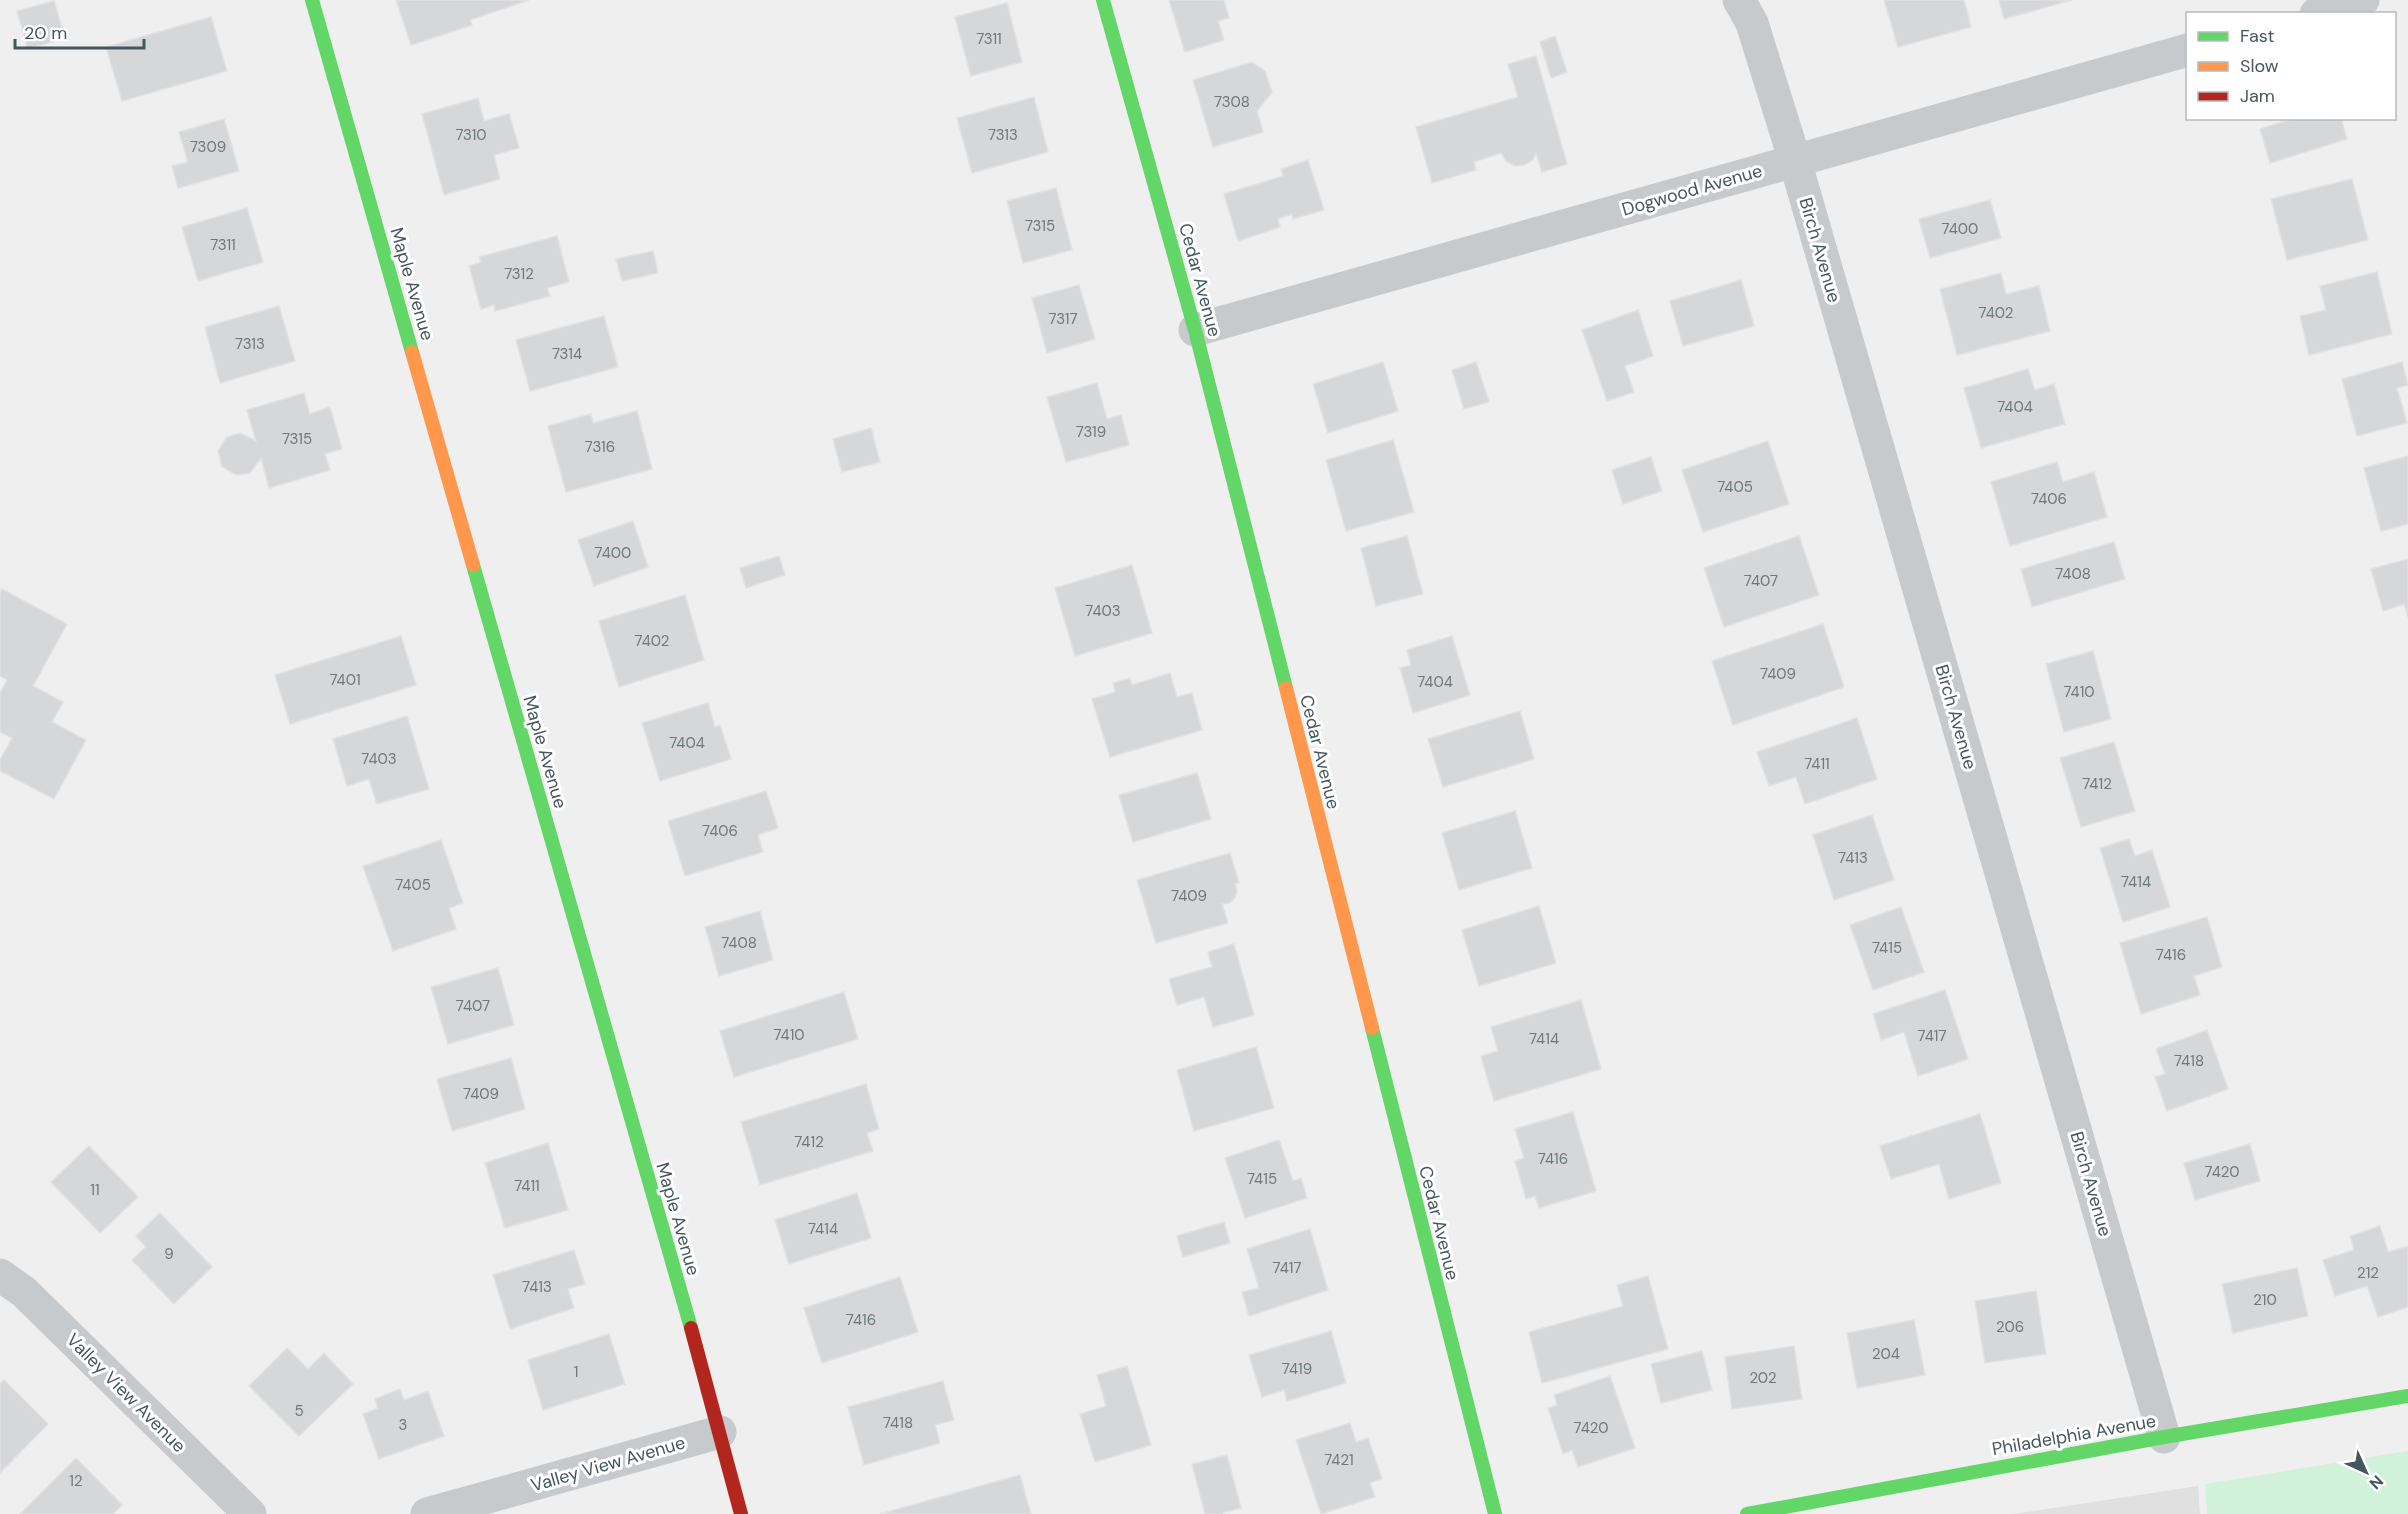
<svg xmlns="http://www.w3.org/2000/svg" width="2408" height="1514" font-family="'DM Sans',sans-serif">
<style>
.education{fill:#e1e0e1}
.green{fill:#d2f1d9}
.building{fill:#d6d7d8;stroke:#e1e1e2;stroke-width:1.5}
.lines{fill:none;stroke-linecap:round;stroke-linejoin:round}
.street{stroke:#c7cacc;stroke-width:33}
.fast{stroke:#63d668;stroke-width:14}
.slow{stroke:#ff974d;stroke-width:14}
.jam{stroke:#b3261e;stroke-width:14}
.labels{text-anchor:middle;stroke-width:6;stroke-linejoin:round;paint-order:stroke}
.number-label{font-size:15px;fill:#6b787d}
.street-label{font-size:18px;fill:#45565d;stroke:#fff}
</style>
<rect width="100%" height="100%" fill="#f0efef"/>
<polygon class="education" points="2198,1486 2200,1514 2014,1514"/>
<polygon class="green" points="2408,1451 2408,1514 2207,1514 2205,1484"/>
<g class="building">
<polygon points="396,0 529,0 470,20 472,25 411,45"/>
<polygon points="1169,0 1224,0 1229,18 1218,21 1224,40 1185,52"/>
<polygon points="1884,0 1964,0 1971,27 1898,47"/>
<polygon points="1999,0 2072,0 2004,19"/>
<polygon points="54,1 65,38 28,49 17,11"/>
<polygon points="1007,3 1022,62 971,76 955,17"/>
<polygon points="211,17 227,71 122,101 106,47"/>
<polygon points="1555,36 1567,72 1551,78 1540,42"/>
<polygon points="1536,56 1567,164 1542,172 1536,153 1533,160 1524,165 1515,166 1506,161 1501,153 1474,162 1476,170 1432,183 1416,127 1518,97 1508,64"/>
<polygon points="1252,62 1265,71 1272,92 1257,111 1263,132 1213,147 1193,80"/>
<polygon points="1034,97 1048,152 972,173 957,118"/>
<polygon points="478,98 484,121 509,114 519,148 494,155 500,179 444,195 422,114"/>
<polygon points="2295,118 2341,118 2347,139 2270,163 2260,129"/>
<polygon points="224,119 239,171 178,188 172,166 188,162 179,132"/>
<polygon points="1308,160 1324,210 1293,219 1292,214 1278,219 1280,227 1238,241 1224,194 1283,176 1281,169"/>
<polygon points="2352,179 2368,240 2287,260 2271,199"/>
<polygon points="1056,188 1072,250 1023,263 1007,201"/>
<polygon points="1990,200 2001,238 1930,258 1919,219"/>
<polygon points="247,208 263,262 198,281 182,227"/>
<polygon points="557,236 569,282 547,288 550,296 495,311 494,305 481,309 469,266 481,262 479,257"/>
<polygon points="653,251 658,273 622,281 616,259"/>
<polygon points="2377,272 2392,334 2309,355 2300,316 2326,310 2320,286"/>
<polygon points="2001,273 2006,294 2039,286 2050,331 1957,355 1940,289"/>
<polygon points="1741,280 1754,326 1683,346 1670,301"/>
<polygon points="1079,285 1095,339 1047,353 1032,298"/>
<polygon points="279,306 295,361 220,383 205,327"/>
<polygon points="1638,310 1653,356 1625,366 1634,392 1607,401 1582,330"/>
<polygon points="604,316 618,367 530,391 516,340"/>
<polygon points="1383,362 1398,411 1328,433 1313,384"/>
<polygon points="1476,362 1489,402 1464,409 1452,370"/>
<polygon points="2402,362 2408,385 2397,388 2407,423 2357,436 2342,379"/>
<polygon points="2028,369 2035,390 2054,384 2065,424 1981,448 1964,388"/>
<polygon points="1097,383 1107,419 1121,415 1129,445 1066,462 1047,397"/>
<polygon points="304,393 310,414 330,407 342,449 325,454 330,470 269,488 261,458 250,473 237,475 222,467 218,451 227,437 240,433 256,441 247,410"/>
<polygon points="637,411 652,469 566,492 548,426 591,414 593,423"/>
<polygon points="871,428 880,462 842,472 833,439"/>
<polygon points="1393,440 1414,512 1346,531 1326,460"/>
<polygon points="1768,441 1789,504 1703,532 1682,470"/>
<polygon points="2408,456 2408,524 2381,531 2364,468"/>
<polygon points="1651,457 1662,491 1623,504 1612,470"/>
<polygon points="2057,462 2063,482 2094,472 2107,517 2010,546 1991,482"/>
<polygon points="633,521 648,567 594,586 578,540"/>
<polygon points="1407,536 1423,594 1376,606 1361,548"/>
<polygon points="1799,536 1819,595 1724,627 1704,568"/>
<polygon points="2114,542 2125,579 2032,607 2021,569"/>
<polygon points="779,556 785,575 746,588 740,568"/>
<polygon points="2408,559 2408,617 2404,604 2383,611 2371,569"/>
<polygon points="1132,565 1152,633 1075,656 1055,588"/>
<polygon points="2,589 67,624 33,686 63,702 52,722 86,740 54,799 0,771 0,760 12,738 0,732 0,693 7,680 0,676 0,593"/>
<polygon points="685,595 704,660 619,687 599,621"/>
<polygon points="1823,624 1844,687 1733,725 1712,661"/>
<polygon points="401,636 416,685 290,724 275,675"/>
<polygon points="1452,636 1470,695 1413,713 1400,668 1411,665 1407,650"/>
<polygon points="2093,651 2111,719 2064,732 2046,664"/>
<polygon points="1170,673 1177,697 1192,693 1202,730 1110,757 1092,699 1115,692 1113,683 1130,678 1132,685"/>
<polygon points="708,703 715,727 720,725 731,759 660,781 642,723"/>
<polygon points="1520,711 1534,759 1443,787 1428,739"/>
<polygon points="407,716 429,789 377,804 369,779 347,786 333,739"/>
<polygon points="1857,718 1877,779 1805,804 1796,777 1769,786 1757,752"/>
<polygon points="2114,742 2135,811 2081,827 2060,758"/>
<polygon points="1197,773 1211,819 1133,842 1119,795"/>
<polygon points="766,791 778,828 758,835 763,852 685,876 668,821"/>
<polygon points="1515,811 1532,868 1459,890 1442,833"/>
<polygon points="1872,815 1894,880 1834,900 1813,835"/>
<polygon points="2129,839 2135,856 2152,850 2170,907 2123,922 2100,848"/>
<polygon points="441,840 463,903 449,908 456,929 393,951 363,866"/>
<polygon points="1230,853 1239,883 1235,884 1237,891 1235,898 1229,903 1222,904 1228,923 1156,943 1137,880"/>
<polygon points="1539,906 1556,963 1479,986 1462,930"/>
<polygon points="1901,907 1924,972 1873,990 1850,925"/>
<polygon points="760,911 773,960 719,976 705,927"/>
<polygon points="2207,917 2222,967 2194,976 2200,995 2141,1014 2120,943"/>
<polygon points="1234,944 1254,1015 1213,1027 1204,997 1177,1005 1169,979 1212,967 1208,952"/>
<polygon points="498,968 514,1025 448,1044 431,987"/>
<polygon points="1945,990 1968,1059 1918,1076 1904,1032 1881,1040 1873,1014"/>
<polygon points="844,992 858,1039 734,1077 720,1031"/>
<polygon points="1581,1000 1601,1069 1494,1101 1481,1056 1498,1051 1491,1027"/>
<polygon points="2207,1030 2228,1089 2167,1111 2155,1077 2165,1074 2156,1049"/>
<polygon points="1256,1047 1274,1108 1194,1131 1177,1070"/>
<polygon points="511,1058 525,1109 452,1131 437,1079"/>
<polygon points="866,1084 879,1129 867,1133 873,1151 760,1185 741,1122"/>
<polygon points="1573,1112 1596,1191 1539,1208 1535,1196 1526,1199 1515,1161 1524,1158 1515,1129"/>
<polygon points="1980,1114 2001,1183 1949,1199 1939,1164 1891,1179 1880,1146"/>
<polygon points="1279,1140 1293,1181 1301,1178 1307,1198 1245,1218 1225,1158"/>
<polygon points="548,1143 568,1210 505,1228 485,1163"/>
<polygon points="2250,1144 2260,1181 2195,1200 2184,1163"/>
<polygon points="89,1146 138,1197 100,1233 51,1182"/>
<polygon points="857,1193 871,1238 789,1264 775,1220"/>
<polygon points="160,1213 212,1267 174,1304 132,1260 146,1247 136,1236"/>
<polygon points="1224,1222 1230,1243 1183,1257 1177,1236"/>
<polygon points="2380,1226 2388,1252 2408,1246 2408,1307 2378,1317 2367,1286 2335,1296 2323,1260 2354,1250 2350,1236"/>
<polygon points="1310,1229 1328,1290 1249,1316 1242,1292 1259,1288 1247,1249"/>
<polygon points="574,1250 585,1284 568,1289 574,1308 510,1329 493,1275"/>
<polygon points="2297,1268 2308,1316 2233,1333 2222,1284"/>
<polygon points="1648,1276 1668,1349 1542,1383 1529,1332 1623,1306 1617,1285"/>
<polygon points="900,1277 918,1332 822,1363 804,1308"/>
<polygon points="2036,1291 2046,1354 1985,1363 1975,1301"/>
<polygon points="1914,1320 1925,1375 1857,1388 1847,1333"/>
<polygon points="1331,1331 1346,1383 1287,1401 1284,1390 1262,1397 1249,1355"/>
<polygon points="609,1334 625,1384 543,1410 528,1360"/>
<polygon points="1794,1346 1802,1399 1732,1409 1725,1357"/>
<polygon points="287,1348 308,1369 324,1353 353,1384 299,1436 249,1386"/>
<polygon points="1702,1351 1712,1390 1661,1403 1651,1364"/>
<polygon points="1127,1366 1151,1445 1095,1462 1080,1414 1106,1406 1097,1375"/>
<polygon points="1610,1376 1635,1448 1578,1467 1572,1450 1563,1454 1548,1408 1557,1405 1554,1395"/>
<polygon points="4,1380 48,1424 0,1473 0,1384"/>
<polygon points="943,1381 954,1420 935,1425 940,1443 864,1465 848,1407"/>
<polygon points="400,1389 404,1400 428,1391 444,1436 379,1459 363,1414 378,1408 375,1399"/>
<polygon points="1350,1423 1356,1442 1368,1438 1382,1479 1370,1483 1375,1497 1321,1514 1296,1440"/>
<polygon points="1227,1455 1241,1508 1219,1514 1205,1514 1192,1464"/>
<polygon points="76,1458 122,1505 113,1514 20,1514"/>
<polygon points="1020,1475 1031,1514 880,1514"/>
</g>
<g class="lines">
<g class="street">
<polyline points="1739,0 1752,23 1795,161 2164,1437"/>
<polyline points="2316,14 2363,0"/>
<polyline points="1195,330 2188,50"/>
<polyline points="0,1275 24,1292 250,1514"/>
<polyline points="427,1514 720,1432"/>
</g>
<g class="fast">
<polyline points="312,0 412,352"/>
<polyline points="1103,0 1195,330 1286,688"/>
<polyline points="473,565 691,1328"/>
<polyline points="1372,1028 1495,1514"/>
<polyline points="1747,1514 2164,1437 2408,1396"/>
</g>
<g class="slow">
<polyline points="412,352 473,565"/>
<polyline points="1286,688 1372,1028"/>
</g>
<polyline class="jam" points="691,1328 741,1514"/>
</g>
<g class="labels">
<g class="number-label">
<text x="989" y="44">7311</text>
<text x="1232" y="107">7308</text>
<text x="471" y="140">7310</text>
<text x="1003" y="140">7313</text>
<text x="208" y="152">7309</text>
<text x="1040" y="231">7315</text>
<text x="1960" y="234">7400</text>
<text x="223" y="250">7311</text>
<text x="519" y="279">7312</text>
<text x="1996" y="318">7402</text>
<text x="1063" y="324">7317</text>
<text x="250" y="349">7313</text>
<text x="567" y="359">7314</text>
<text x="2015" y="412">7404</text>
<text x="1091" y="437">7319</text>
<text x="297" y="444">7315</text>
<text x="600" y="452">7316</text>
<text x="1735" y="492">7405</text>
<text x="2049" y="504">7406</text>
<text x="613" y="558">7400</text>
<text x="2073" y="579">7408</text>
<text x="1761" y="586">7407</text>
<text x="1103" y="616">7403</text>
<text x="652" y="646">7402</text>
<text x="1778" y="679">7409</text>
<text x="345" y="685">7401</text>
<text x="1435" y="687">7404</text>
<text x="2079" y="697">7410</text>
<text x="687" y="748">7404</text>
<text x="379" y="764">7403</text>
<text x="1817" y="769">7411</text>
<text x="2097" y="789">7412</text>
<text x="720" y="836">7406</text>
<text x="1853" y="863">7413</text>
<text x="2136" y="887">7414</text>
<text x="413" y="890">7405</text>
<text x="1189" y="901">7409</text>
<text x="739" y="948">7408</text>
<text x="1887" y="953">7415</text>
<text x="2171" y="960">7416</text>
<text x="473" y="1011">7407</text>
<text x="789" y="1040">7410</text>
<text x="1932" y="1041">7417</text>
<text x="1544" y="1044">7414</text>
<text x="2189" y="1066">7418</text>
<text x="481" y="1099">7409</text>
<text x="809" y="1147">7412</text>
<text x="1553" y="1164">7416</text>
<text x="2222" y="1177">7420</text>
<text x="1262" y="1184">7415</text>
<text x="527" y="1191">7411</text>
<text x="95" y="1195">11</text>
<text x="823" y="1234">7414</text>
<text x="169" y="1259">9</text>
<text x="1287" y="1273">7417</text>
<text x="2368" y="1278">212</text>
<text x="537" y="1292">7413</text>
<text x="2265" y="1305">210</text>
<text x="861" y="1325">7416</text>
<text x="2010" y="1332">206</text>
<text x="1886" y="1359">204</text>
<text x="1297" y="1374">7419</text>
<text x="576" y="1377">1</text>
<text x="1763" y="1383">202</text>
<text x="299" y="1416">5</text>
<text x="898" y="1428">7418</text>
<text x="403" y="1430">3</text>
<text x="1591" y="1433">7420</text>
<text x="1339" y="1465">7421</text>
<text x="76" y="1486">12</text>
</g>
<g class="street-label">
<text transform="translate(1692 190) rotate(-16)" y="6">Dogwood Avenue</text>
<text transform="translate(1820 250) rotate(74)" y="6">Birch Avenue</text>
<text transform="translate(1200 280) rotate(75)" y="6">Cedar Avenue</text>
<text transform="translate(412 284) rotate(74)" y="6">Maple Avenue</text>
<text transform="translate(1956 717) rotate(74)" y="6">Birch Avenue</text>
<text transform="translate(545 752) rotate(74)" y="6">Maple Avenue</text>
<text transform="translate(1320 752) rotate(76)" y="6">Cedar Avenue</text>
<text transform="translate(2091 1184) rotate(74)" y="6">Birch Avenue</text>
<text transform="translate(678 1219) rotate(74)" y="6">Maple Avenue</text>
<text transform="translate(1439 1223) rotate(76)" y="6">Cedar Avenue</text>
<text transform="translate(126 1393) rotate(45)" y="6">Valley View Avenue</text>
<text transform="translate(2074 1435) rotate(-10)" y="6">Philadelphia Avenue</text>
<text transform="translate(608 1464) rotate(-16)" y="6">Valley View Avenue</text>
</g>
</g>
<rect x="2186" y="12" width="210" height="108" fill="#ffffff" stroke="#b5bbbe" stroke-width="1.5"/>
<rect x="2198" y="32" width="30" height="9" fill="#63d668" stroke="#b5bbbe" stroke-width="1.5"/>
<text x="2240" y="42" font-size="18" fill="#45565d">Fast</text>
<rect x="2198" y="62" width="30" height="9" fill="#ff974d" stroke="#b5bbbe" stroke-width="1.5"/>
<text x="2240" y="72" font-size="18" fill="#45565d">Slow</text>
<rect x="2198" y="92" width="30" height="9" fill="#b3261e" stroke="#b5bbbe" stroke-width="1.5"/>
<text x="2240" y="102" font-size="18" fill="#45565d">Jam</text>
<g transform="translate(2366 1472) rotate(135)" stroke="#ffffff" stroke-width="4.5" paint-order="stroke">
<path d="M0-4.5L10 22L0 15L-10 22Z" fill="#45565d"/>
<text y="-9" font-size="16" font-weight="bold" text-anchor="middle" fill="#45565d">N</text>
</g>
<path d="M15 39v9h129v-9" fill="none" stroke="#45565d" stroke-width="3"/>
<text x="24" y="39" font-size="18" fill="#45565d" stroke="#ffffff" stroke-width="4.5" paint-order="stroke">20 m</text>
</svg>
